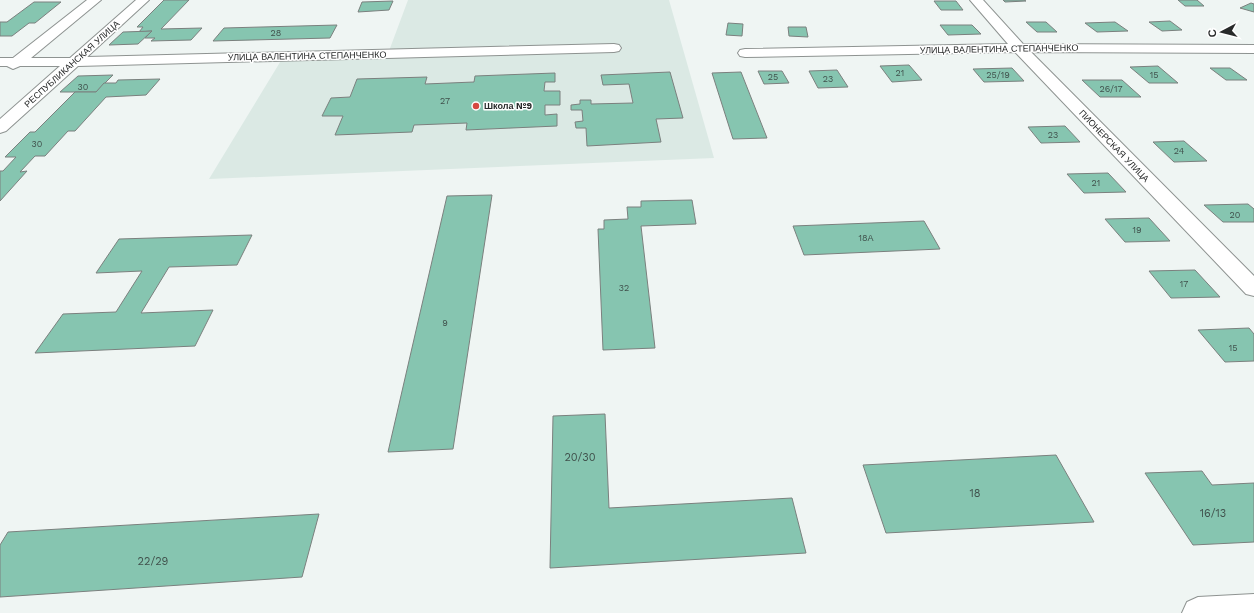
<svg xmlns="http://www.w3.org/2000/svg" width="1254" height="613" font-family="'Work Sans',sans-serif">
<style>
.built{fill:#dbe9e4}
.building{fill:#86c5b0;stroke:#7b807e}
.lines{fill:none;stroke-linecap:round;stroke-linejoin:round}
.minor-casing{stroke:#8e9391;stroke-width:2}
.minor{fill:#fff;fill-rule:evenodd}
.poi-dot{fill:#d64741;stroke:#fff;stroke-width:1.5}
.labels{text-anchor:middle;stroke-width:3;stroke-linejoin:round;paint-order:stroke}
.number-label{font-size:9px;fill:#40514c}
.far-street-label{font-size:9px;fill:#282a2a;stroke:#fff}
.far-poi-label{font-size:9px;font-weight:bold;fill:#282a2a;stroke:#fff;text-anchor:start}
.near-number-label{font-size:11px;fill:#40514c}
</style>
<rect width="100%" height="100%" fill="#eff5f3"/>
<polygon class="built" points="408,0 669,0 714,158 209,179 285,54 389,51"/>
<g class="building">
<polygon points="164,0 189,0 161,29 202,28 191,40 151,41 155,38 145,38 152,31 139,32 143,27 137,27"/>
<polygon points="1003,0 1024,0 1026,1 1005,2"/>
<polygon points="1178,0 1197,0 1204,6 1185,6"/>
<polygon points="393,1 389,10 358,12 362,2"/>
<polygon points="934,1 956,1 963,10 941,10"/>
<polygon points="34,2 61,2 35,23 29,23 12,36 0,36 0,22 7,22"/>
<polygon points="1251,3 1254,4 1254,12 1240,8"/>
<polygon points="1170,21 1182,30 1162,31 1149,22"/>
<polygon points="1026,22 1046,22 1057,32 1037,32"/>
<polygon points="1115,22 1128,31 1097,32 1085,23"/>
<polygon points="728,23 743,24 742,36 726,35"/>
<polygon points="337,25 330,38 213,41 224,28"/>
<polygon points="940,25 972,25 981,34 948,35"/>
<polygon points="788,27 806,27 808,37 789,36"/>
<polygon points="152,31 138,44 109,45 123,32"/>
<polygon points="909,65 922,80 892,82 880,66"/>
<polygon points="1158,66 1178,83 1149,83 1130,67"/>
<polygon points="1012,68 1024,81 984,82 973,69"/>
<polygon points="1210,68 1230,68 1247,80 1226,80"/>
<polygon points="837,70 848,87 818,88 809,71"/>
<polygon points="758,71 782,71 789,83 764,84"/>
<polygon points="670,72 683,118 656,119 661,142 587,146 586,128 576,128 575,122 583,121 582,110 571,110 571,105 580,104 580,100 591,100 591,104 633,103 629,84 603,85 601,75"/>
<polygon points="741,72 767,138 733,139 712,73"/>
<polygon points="555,73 555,82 545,82 544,91 560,91 560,105 545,105 545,115 557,114 557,126 466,130 467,123 414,125 412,132 335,135 343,116 322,116 331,98 350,97 357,79 427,77 425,84 474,82 475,76"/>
<polygon points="113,75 96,92 60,92 78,76"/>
<polygon points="160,79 146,95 106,97 75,131 68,131 45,156 35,156 20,172 27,171 0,201 0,171 3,171 16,157 5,157 30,132 35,132 75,92 96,92 104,83 116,83 118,80"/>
<polygon points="1082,80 1122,80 1141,97 1100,97"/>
<polygon points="1065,126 1080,142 1041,143 1028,127"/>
<polygon points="1184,141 1207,161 1174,162 1153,142"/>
<polygon points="1108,173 1126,192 1084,193 1067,174"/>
<polygon points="492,195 453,449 388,452 447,196"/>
<polygon points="692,200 696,224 641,226 655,348 603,350 598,229 604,229 604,220 628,219 627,207 641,207 641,201"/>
<polygon points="1248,204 1254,209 1254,222 1223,222 1204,205"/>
<polygon points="1149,218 1170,241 1125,242 1105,219"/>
<polygon points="924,221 940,249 804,255 793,226"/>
<polygon points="252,235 237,265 169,267 141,313 213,310 195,346 35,353 63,314 116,312 142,271 96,273 119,239"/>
<polygon points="1195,270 1220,297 1171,298 1149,271"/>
<polygon points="1249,328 1254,334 1254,361 1225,362 1198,330"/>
<polygon points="605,414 609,508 792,498 806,553 550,568 553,416"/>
<polygon points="1056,455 1094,522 886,533 863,465"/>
<polygon points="1202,471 1212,485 1254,483 1254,542 1193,545 1145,473"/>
<polygon points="319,514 302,577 0,597 0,545 8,532"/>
</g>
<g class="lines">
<defs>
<g id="minor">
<polygon points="87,0 101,0 31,58 70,58 136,0 149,0 87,57 614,44 619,45 621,48 619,51 614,52 78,66 6,131 0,133 0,119 60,66 20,66 13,69 7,66 0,66 0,58 13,58"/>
<polygon points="970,0 983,0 1023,44 1254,45 1254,53 1031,52 1254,276 1254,296 1246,294 1015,52 745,57 740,56 738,53 740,50 745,49 1008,44"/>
<polygon points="1254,594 1254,613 1182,613 1187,602 1198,597"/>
</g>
</defs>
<use href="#minor" class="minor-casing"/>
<use href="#minor" class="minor"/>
</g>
<circle class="poi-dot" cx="476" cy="106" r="4"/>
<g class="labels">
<g class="number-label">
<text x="276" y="36">28</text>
<text x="900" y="76">21</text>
<text x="998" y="78">25/19</text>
<text x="1154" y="78">15</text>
<text x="773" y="80">25</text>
<text x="828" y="82">23</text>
<text x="83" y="90">30</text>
<text x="1111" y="92">26/17</text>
<text x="445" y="104">27</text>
<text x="1053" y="138">23</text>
<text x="37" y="147">30</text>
<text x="1179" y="154">24</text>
<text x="1096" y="186">21</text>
<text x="1235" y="218">20</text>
<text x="1137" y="233">19</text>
<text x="866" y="241">18А</text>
<text x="1184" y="287">17</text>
<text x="624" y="291">32</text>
<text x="445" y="326">9</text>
<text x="1233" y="351">15</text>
</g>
<g class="far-street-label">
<text transform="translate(999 49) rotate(-1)" y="3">УЛИЦА ВАЛЕНТИНА СТЕПАНЧЕНКО</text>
<text transform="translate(307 56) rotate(-1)" y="3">УЛИЦА ВАЛЕНТИНА СТЕПАНЧЕНКО</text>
<text transform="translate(72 64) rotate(-42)" y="3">РЕСПУБЛИКАНСКАЯ УЛИЦА</text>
<text transform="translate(1114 146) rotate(46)" y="3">ПИОНЕРСКАЯ УЛИЦА</text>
</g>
<g class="far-poi-label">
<text x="484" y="109">Школа №9</text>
</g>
<g class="near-number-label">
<text x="580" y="461">20/30</text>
<text x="975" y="497">18</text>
<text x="1213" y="517">16/13</text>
<text x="153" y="565">22/29</text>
</g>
</g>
<g transform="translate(1222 32) rotate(263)" stroke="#ffffff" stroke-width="3" paint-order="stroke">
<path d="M0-3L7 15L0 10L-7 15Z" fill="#282a2a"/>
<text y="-6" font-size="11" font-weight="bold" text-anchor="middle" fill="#282a2a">С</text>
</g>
</svg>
